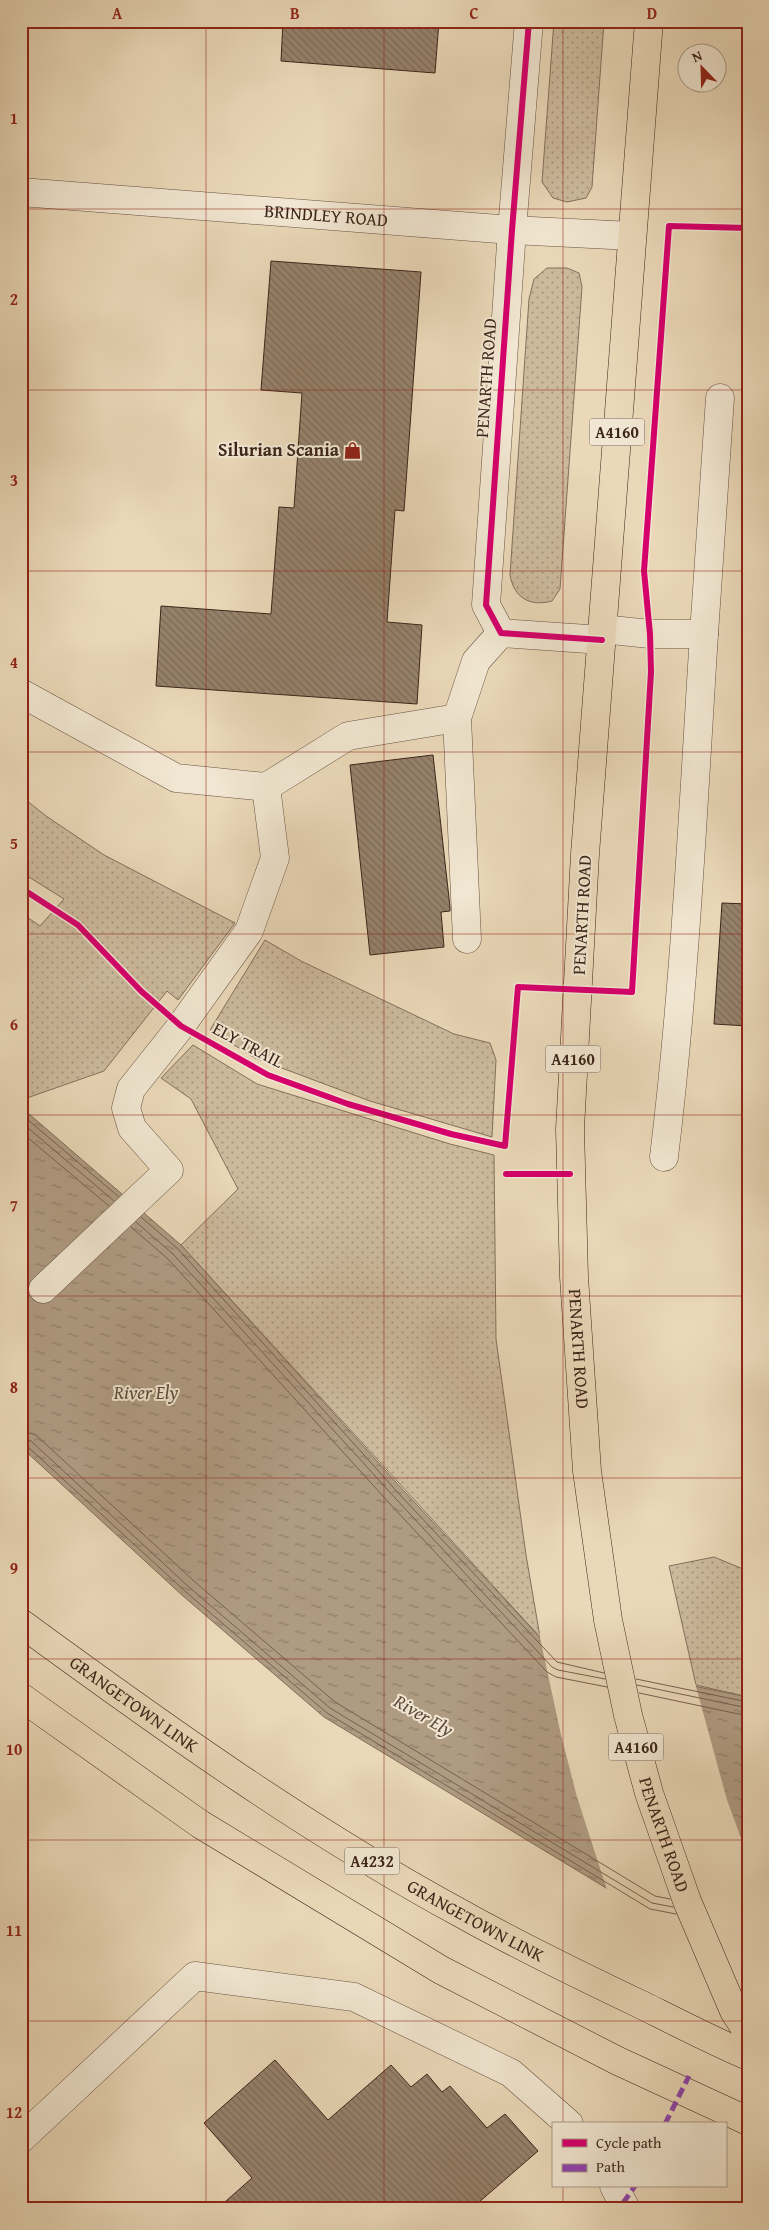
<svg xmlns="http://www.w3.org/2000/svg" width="769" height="2230" font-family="'Gentium Book Plus',serif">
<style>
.grass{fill:url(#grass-dots);stroke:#84705c}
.water{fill:url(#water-ripples);stroke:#816c58}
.pier{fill:#ead8b8}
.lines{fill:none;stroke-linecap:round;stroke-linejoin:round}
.shore{stroke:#76604e;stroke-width:1}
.building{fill:url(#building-back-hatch);stroke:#3c251a}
.minor-casing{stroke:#685242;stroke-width:29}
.major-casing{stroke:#3c251a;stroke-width:29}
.minor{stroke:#f1e6d1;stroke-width:28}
.major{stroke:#ead8b8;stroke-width:28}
.quiet{stroke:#8e44ad;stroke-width:5;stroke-dasharray:10 5;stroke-linecap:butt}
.cycleway-casing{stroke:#f1e6d1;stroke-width:9}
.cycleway{stroke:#d6006c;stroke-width:6}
.grid{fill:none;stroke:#8f2418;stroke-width:1;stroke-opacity:0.55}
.labels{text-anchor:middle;stroke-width:4;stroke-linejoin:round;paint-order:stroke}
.shield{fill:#f1e6d1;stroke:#725f51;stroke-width:1}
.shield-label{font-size:16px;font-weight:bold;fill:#3c251a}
.street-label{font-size:18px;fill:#3c251a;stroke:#f1e6d1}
.poi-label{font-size:18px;font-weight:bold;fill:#3c251a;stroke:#f1e6d1;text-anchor:end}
.water-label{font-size:19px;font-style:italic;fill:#5e4839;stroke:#f1e6d1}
.neatline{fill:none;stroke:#8f2418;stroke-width:2}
.grid-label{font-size:16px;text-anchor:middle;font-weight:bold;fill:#8f2418}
</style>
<defs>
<pattern id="grass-dots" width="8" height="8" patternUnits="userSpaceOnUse" patternTransform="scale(1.25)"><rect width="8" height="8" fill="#ccba9d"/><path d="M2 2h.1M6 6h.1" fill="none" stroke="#a7977f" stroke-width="1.8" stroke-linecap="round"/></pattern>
<pattern id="water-ripples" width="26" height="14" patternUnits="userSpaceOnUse" patternTransform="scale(1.25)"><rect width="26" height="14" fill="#af9b82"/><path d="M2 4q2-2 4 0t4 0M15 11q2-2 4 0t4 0" fill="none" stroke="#907e6a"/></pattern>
<pattern id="building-back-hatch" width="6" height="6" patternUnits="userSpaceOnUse" patternTransform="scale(1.25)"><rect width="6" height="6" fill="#96826c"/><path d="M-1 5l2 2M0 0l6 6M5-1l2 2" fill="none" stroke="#7c6a58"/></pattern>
</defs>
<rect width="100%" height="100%" fill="#ead8b8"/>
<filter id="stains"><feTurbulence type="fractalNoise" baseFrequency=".004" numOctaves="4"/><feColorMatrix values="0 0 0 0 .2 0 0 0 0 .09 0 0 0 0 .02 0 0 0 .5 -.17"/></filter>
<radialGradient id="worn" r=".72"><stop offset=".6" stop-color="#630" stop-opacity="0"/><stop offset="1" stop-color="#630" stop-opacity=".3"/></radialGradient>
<g class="grass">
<polygon points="554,21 604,21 592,187 586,198 567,202 553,198 542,182"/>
<path d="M547 268H567L579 273 582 287 560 589 552 601C530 607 514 598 510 575L529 299 534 279Z"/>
<polygon points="21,796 46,816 104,855 235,923 178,1000 167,991 104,1071 24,1099 21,1096 21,913 40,926 64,899 21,872"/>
<polygon points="265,940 301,961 454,1034 490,1043 496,1060 492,1137 370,1101 255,1058 210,1030"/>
<polygon points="193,1045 257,1084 450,1144 494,1155 496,1339 526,1555 540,1637 181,1245 238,1189 191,1099 161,1078"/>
<polygon points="714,1557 748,1571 748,1697 696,1685 669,1566"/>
</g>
<polygon class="water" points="21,1107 181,1245 405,1492 560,1659 748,1697 748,1930 649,1914 324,1717 183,1596 21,1447"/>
<polygon class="pier" points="539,1633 562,1657 695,1683 727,1800 748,1857 748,1932 648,1917 608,1893 577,1797 561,1735"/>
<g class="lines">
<g class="shore">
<polyline points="21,1114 119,1197"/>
<polyline points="21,1122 114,1201"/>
<polyline points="21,1132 109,1206"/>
<polyline points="141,1217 178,1249 401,1496 557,1662 604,1673"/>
<polyline points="136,1222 173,1254 397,1500 552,1667 558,1670 605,1679"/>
<polyline points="131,1227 168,1259 391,1505 547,1672 556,1677 607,1687"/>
<polyline points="21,1430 36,1435 195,1582 335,1702 655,1896 670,1899"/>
<polyline points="21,1438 31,1441 190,1588 330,1708 652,1903 673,1907"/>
<polyline points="21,1444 27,1446 186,1592 327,1713 650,1909 676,1914"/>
<polyline points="636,1679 748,1702"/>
<polyline points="637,1685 748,1708"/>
<polyline points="639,1693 748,1716"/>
</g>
</g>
<g class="building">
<polygon points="283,21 439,21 435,73 281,61"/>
<polygon points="271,261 421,272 404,511 395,510 387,622 422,625 417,704 156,686 161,606 271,614 279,507 294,508 302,393 261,390"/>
<polygon points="433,755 450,907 450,911 441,912 444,947 370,955 350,765"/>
<polygon points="722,903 748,904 748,1026 714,1024"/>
<polygon points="275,2060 328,2120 391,2065 411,2087 427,2074 442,2092 450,2086 487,2128 505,2114 538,2151 471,2209 217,2209 252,2178 204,2123"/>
</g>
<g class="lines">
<defs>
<g id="minor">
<path id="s1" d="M21 192 512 230 632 236"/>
<path d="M602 629 650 634H704C693 809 685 984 664 1157"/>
<polyline points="501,633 486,605 512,230 529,21"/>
<polyline points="501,633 602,640"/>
<polyline points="704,634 720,398"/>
<polyline points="21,693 176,778 266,787 348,736 457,718"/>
<polyline points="467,939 457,718 476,661 501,633"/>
<polyline points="43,1289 169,1170 132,1128 126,1108 131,1089 181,1026 249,931 275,858 266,787"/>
<polyline points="21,2139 195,1976 354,1997 511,2073 569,2124"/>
<polyline points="614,2186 626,2209"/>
</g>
<g id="major">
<path id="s2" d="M649 21 585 854 570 1129 574 1277 587 1471 608 1620 628 1715 649 1793 687 1901 734 2011 748 2033"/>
<path id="s3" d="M21 1623C163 1727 307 1830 462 1914 521 1947 583 1977 644 2006 678 2023 713 2041 748 2056"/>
<polyline points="21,1697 200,1824 441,1970 618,2061 748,2121"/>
</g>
</defs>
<use href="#minor" class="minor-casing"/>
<use href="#major" class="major-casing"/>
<use href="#minor" class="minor"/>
<use href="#major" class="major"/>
<g class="quiet">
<polyline points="665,2124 689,2076"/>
<polyline points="623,2203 635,2186"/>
</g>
<defs>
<g id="cycleway">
<polyline points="529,21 512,230 486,605 501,633 602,640"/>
<polyline points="21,888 78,925 141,991 181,1026 268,1075 348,1104 451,1134 505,1146 518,987 632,992 651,672 650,634 644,571 669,226 748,228"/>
<polyline points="506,1174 570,1174"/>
</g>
</defs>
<use href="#cycleway" class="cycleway-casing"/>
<use href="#cycleway" class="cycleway"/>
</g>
<path class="grid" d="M206 21V2209M384 21V2209M563 21V2124M21 209H748M21 390H748M21 571H748M21 752H748M21 934H748M21 1115H748M21 1296H748M21 1478H748M21 1659H748M21 1840H748M21 2021H748M563 2186V2209"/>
<defs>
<symbol id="shop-bare" viewBox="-9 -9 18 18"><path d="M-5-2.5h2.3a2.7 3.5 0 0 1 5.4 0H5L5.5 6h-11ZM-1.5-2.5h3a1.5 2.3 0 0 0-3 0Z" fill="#8f2418" stroke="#f1e6d1" stroke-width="2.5" paint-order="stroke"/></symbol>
</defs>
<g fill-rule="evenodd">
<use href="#shop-bare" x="340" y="438" width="25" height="25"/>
</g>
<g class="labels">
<g class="shield">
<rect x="589.5" y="418.5" width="55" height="27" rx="4"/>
<rect x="545.5" y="1045.5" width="55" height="27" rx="4"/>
<rect x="608.5" y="1733.5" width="55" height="27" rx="4"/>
<rect x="344.5" y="1847.5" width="55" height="27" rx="4"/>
</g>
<g class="shield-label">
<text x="617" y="438">A4160</text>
<text x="573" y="1065">A4160</text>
<text x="636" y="1753">A4160</text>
<text x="372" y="1867">A4232</text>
</g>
<g class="street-label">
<text dy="6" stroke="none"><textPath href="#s1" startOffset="306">BRINDLEY ROAD</textPath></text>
<text transform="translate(486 378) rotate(-86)" y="6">PENARTH ROAD</text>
<text transform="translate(582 915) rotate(-87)" y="6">PENARTH ROAD</text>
<text transform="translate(248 1045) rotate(28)" y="6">ELY TRAIL</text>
<text dy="6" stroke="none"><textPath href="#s2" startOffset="1331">PENARTH ROAD</textPath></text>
<text dy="6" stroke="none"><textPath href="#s3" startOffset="139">GRANGETOWN LINK</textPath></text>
<text dy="6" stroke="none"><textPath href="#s2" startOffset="1826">PENARTH ROAD</textPath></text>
<text dy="6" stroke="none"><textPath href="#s3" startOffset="544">GRANGETOWN LINK</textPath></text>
</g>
<g class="poi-label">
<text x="339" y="456">Silurian Scania</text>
</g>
<g class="water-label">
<text x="146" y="1399">River Ely</text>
<text transform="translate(424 1715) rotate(30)" y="7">River Ely</text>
</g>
</g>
<rect width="769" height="2230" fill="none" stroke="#ead8b8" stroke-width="55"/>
<rect x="552" y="2122" width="175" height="65" fill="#f1e6d1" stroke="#a99988"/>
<rect x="562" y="2139" width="25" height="8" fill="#d6006c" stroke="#a99988"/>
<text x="596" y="2148" font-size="15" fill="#3c251a">Cycle path</text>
<rect x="562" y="2164" width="25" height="8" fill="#8e44ad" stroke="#a99988"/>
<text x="596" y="2172" font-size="15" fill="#3c251a">Path</text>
<g transform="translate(702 68) rotate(337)"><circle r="24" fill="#f1e6d1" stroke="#a99988"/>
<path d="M0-4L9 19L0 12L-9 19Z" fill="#8f2418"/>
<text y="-8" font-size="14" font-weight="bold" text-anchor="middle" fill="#3c251a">N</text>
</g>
<rect x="28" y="28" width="714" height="2174" class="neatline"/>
<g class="grid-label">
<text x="117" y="19">A</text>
<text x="295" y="19">B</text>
<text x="474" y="19">C</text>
<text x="652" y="19">D</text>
<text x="14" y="124">1</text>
<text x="14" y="305">2</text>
<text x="14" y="486">3</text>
<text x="14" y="668">4</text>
<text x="14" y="849">5</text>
<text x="14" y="1030">6</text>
<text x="14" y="1211">7</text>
<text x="14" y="1393">8</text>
<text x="14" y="1574">9</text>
<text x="14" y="1755">10</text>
<text x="14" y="1936">11</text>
<text x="14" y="2118">12</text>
</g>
<rect width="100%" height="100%" filter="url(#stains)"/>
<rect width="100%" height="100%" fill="url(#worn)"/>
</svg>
